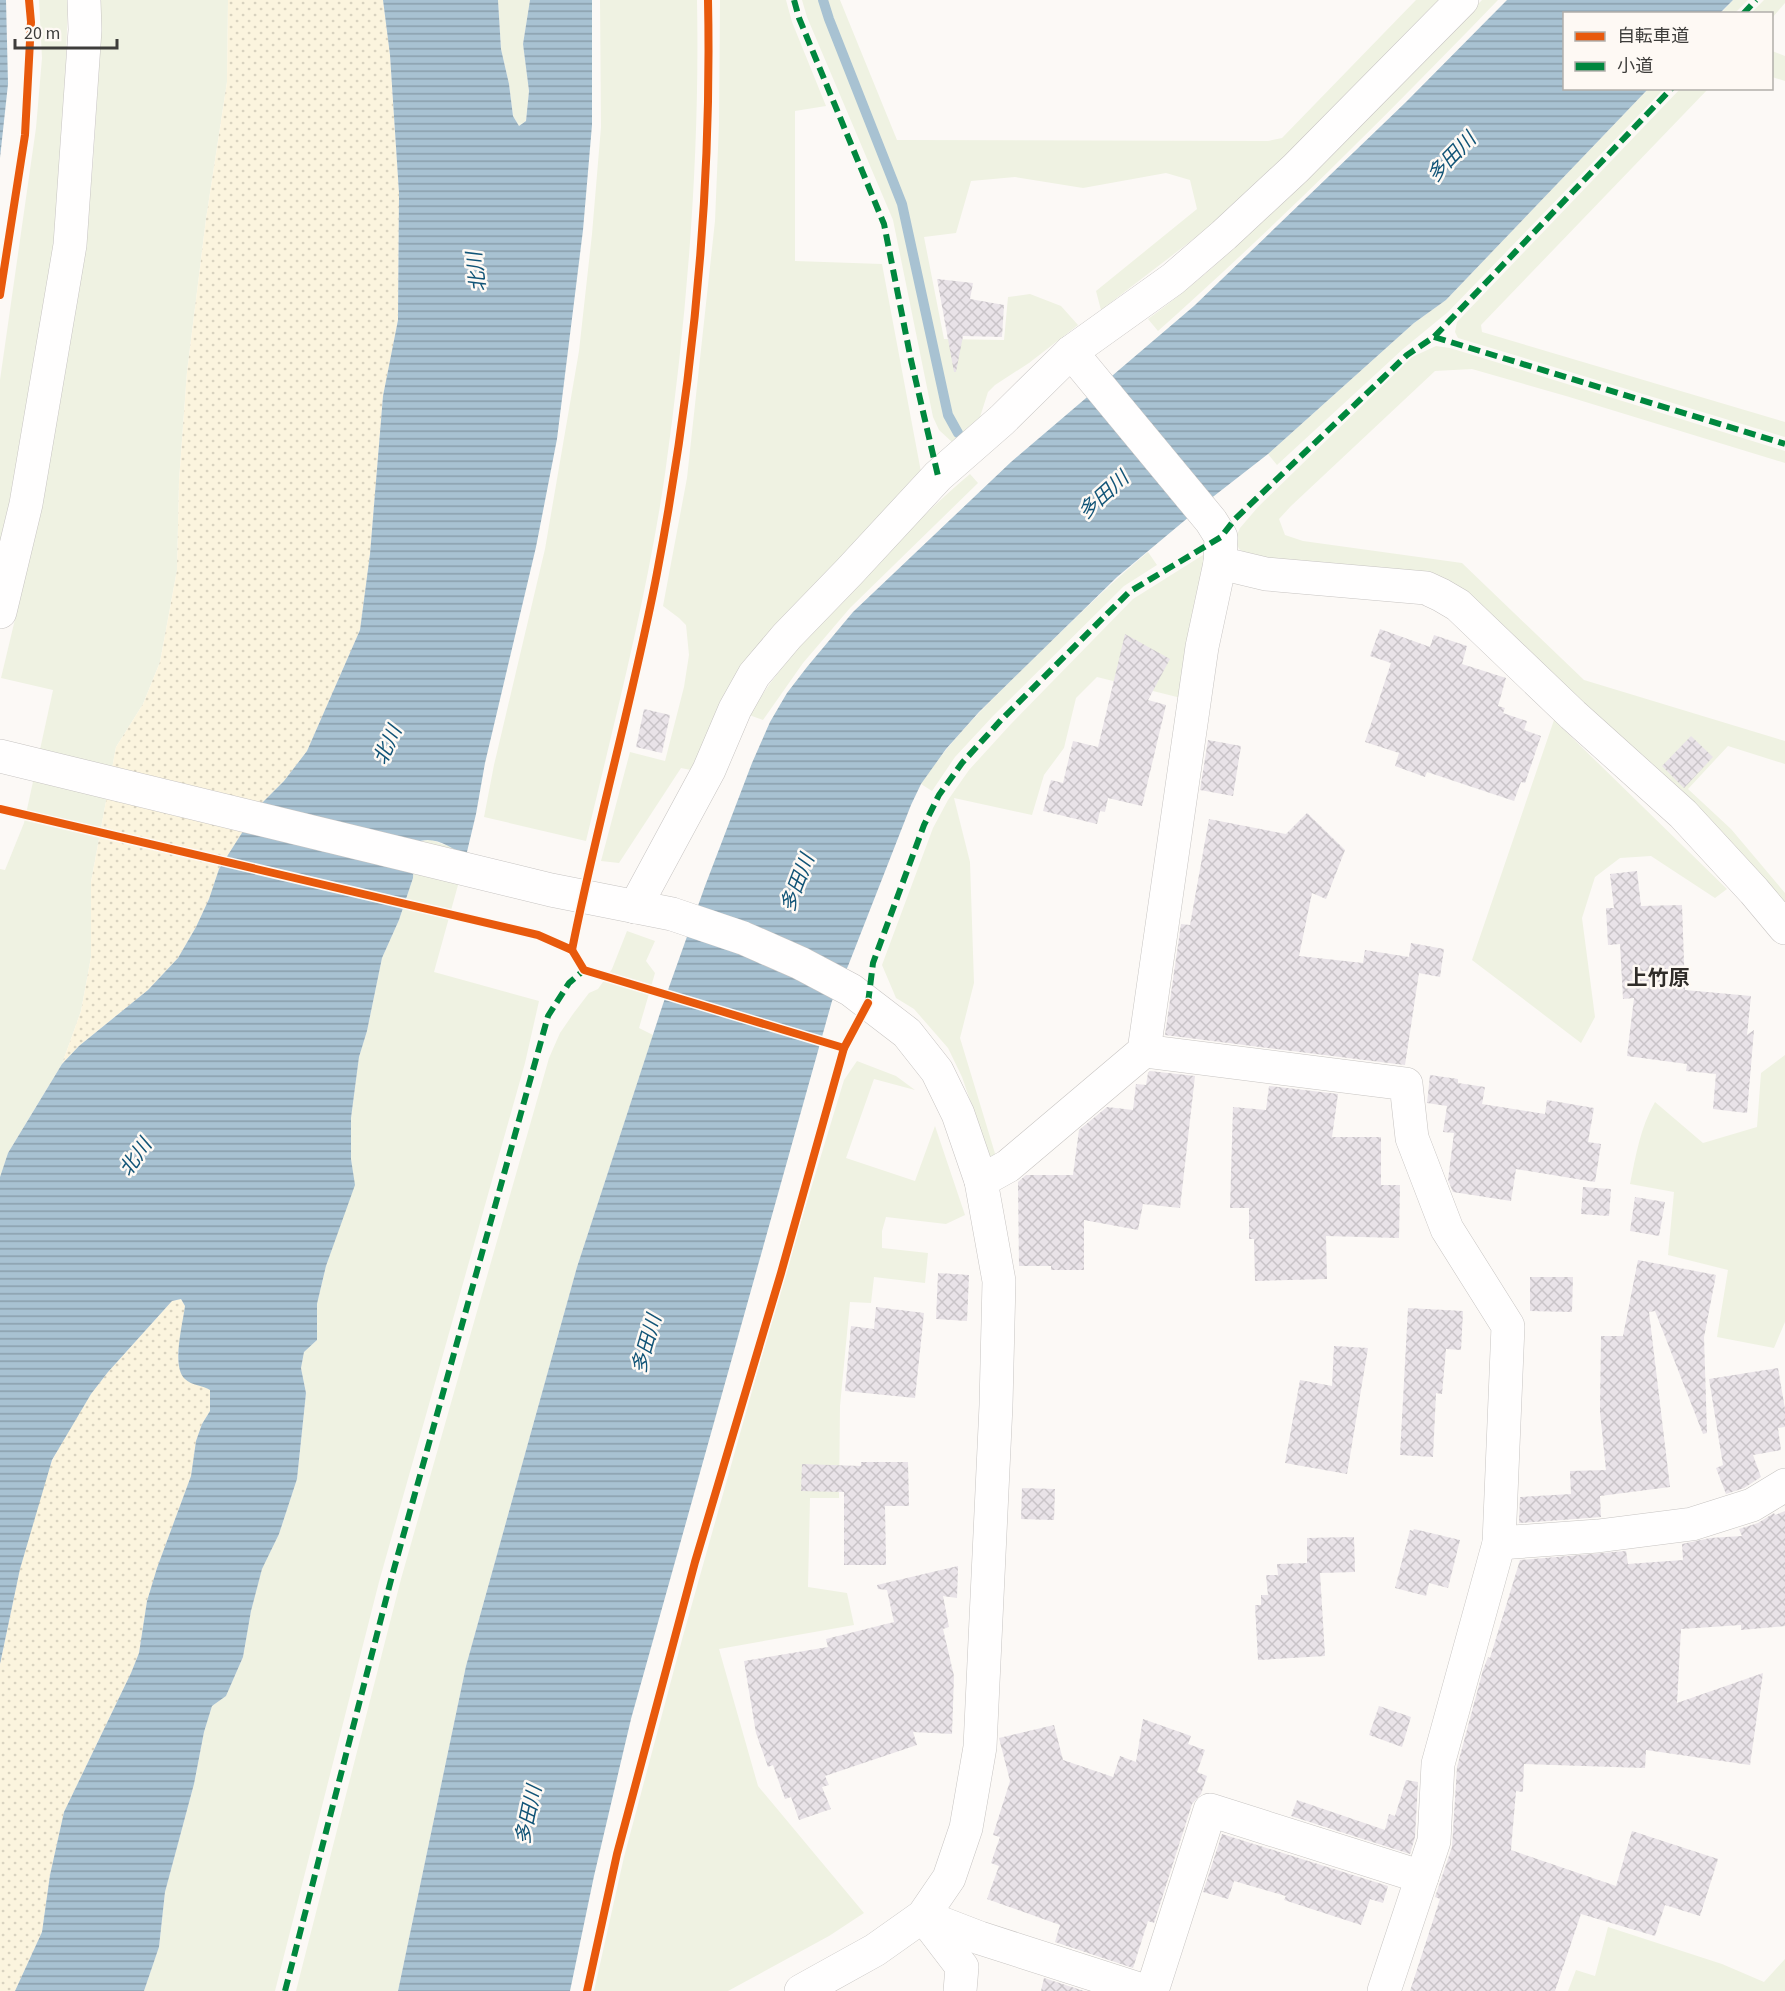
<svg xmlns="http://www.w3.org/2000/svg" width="1785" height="1991" font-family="'Source Sans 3','Noto Sans JP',sans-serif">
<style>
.grass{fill:#eff2e2}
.sand{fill:url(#sand-dots)}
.water{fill:url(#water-rules)}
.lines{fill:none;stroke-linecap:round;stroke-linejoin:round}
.stream{stroke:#a8c2d2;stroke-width:10}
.building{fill:url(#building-cross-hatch)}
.minor-casing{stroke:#c7c4c2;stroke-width:34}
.minor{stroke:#fffefe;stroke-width:33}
.quiet{stroke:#00873e;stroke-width:6;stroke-dasharray:12 6;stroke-linecap:butt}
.cycleway-casing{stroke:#fef9f4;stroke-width:11}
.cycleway{stroke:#e8590c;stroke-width:8}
.labels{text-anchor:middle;stroke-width:5;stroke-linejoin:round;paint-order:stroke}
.water-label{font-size:20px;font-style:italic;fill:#115477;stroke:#fef9f4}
.quarter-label{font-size:21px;font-weight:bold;fill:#302d29;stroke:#fef9f4}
</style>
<defs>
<pattern id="sand-dots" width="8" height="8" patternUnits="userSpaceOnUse" patternTransform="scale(1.5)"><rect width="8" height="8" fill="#fbf4de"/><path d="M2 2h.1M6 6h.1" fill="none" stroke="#d8d2bf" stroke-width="1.8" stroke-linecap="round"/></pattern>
<pattern id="water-rules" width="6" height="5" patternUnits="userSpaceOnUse" patternTransform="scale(1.5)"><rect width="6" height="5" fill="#a8c2d2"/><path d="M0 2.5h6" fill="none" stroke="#8a9fac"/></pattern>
<pattern id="building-cross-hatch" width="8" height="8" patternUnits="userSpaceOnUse" patternTransform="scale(1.5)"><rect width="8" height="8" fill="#e9e3e8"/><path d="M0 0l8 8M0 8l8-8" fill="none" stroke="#c9c4c8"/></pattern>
</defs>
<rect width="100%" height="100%" fill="#fcf9f6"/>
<g class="grass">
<polygon points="39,0 68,0 63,147 54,250 10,500 0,542 0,380 36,128 42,58"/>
<polygon points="101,0 228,0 227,82 206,219 187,372 179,481 177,570 160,662 143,704 116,747 91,882 91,957 81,1011 62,1064 8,1153 0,1177 0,869 5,870 24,823 53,690 1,678 41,510 84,255 93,163 101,33"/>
<polygon points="498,0 530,0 523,44 529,91 526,121 519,126 513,116 509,84 501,49"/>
<path d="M600 0H697C700 158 687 317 665 474 647 597 615 719 586 841L484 817 494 765 545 549 579 351 592 234 601 127Z"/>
<polygon points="720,0 786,0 792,22 826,106 795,111 795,261 882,264 921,472 721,702 691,770 681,768 619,863 601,861 630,752 665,761 684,687 689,655 686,625 679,618 663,606 687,478 715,221 719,124"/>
<polygon points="802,0 840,0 897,140 1268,141 1282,138 1416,0 1440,0 1288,155 1213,224 1101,310 1096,291 1197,209 1190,180 1166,173 1083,188 1015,177 971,181 956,233 924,237 944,339 1004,340 1008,297 1030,294 1061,306 1078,325 1029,363 995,385 988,392 980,417 952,442 939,430 933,417 893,220 807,17"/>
<path d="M1482 0H1498C1388 114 1276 226 1158 331L1148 319C1213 272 1269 216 1325 160 1378 107 1431 54 1482 0Z"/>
<polygon points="1733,0 1748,0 1735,13 1720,14"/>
<polygon points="1764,0 1785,0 1785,3 1772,18 1772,14 1751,13"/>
<polygon points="1772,51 1785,56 1785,81 1772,77"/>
<polygon points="1648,89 1664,89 1448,312 1403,349 1277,465 1268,454 1414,323 1446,300"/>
<polygon points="1680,89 1708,89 1481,325 1482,332 1785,422 1785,437 1458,338 1455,332 1457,322"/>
<polygon points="1436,346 1450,348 1785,451 1785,463 1566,396 1472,369 1435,371 1291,506 1279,519 1285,535 1303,541 1462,563 1584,680 1785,741 1785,764 1728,746 1688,789 1731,829 1785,893 1785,912 1464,600 1253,558 1239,549 1235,539 1240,528 1258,507 1412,357"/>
<path d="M970 474 978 483 850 608 803 663 763 720 749 715C775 672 808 637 842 600 883 556 924 513 970 474Z"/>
<path d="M1148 552 1157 565 1124 586 993 716 955 757 932 791 921 784C953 735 996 696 1037 655 1074 620 1109 584 1148 552Z"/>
<polygon points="1203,555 1208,556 1185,699 1097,677 1076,698 1064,748 1044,775 1032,815 954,798 970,862 974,983 960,1038 997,1160 989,1155 962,1077 948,1048 914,1009 896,998 882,965 933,828 948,800 969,770 1010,725 1133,599"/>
<polygon points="1554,720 1727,889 1715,898 1651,856 1620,858 1595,877 1582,918 1595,1017 1581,1043 1472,960"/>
<polygon points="429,839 451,847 466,856 434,972 539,1001 525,1063 379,1582 275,1991 144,1991 159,1947 165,1892 194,1784 204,1732 212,1706 226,1696 243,1657 251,1611 262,1568 279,1534 297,1479 306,1393 301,1368 304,1352 317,1340 317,1304 326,1266 354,1185 351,1159 351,1118 359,1057 367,1031 382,958 399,920 413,878 415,843"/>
<polygon points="627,931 655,941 646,961 655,973 639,1028 653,1035 577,1267 466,1666 398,1991 296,1991 401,1579 549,1058 560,1033 573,1014 589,993 598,989 612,969"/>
<path d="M1785 1055V1322L1774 1348 1717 1337 1728 1270 1668 1255 1674 1192 1630 1184C1636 1155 1640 1128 1655 1102L1703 1143 1757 1127 1761 1073Z"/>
<polygon points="857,1061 896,1076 915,1090 874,1079 846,1158 915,1181 935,1126 965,1215 946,1224 886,1217 882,1231 882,1248 928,1253 925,1283 874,1277 871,1303 850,1302 840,1406 839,1498 810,1498 808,1587 847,1593 854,1625 719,1649 758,1786 864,1913 829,1936 728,1991 594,1991 624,1857 683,1636 785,1274 844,1080"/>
<polygon points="1608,1927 1722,1964 1764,1982 1785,1959 1785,1991 1568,1991 1576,1970 1595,1976"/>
</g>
<g class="sand">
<polygon points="228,0 383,0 390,55 399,193 398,320 383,396 370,554 360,630 307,751 284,781 259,806 219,869 209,899 196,927 178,958 148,990 79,1046 62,1064 81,1011 91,957 91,882 116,747 143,704 160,662 177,570 179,481 187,372 206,219 227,82"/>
<polygon points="181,1299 185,1306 178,1354 179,1368 196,1384 204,1386 210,1390 210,1411 202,1424 196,1441 191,1476 157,1568 147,1601 139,1653 131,1673 64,1812 50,1875 42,1932 15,1991 0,1991 0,1664 20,1569 43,1486 52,1461 64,1439 91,1394 108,1372 172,1301"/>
</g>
<g class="water">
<polygon points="0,0 6,0 8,84 0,158"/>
<path d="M383 0H498L501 49 509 84 513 116 519 126 526 121 529 91 523 44 530 0H592V125L583 230 557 439 536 547 485 763 476 814 466 856C450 847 433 834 415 843L413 878 399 920 382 958 367 1031 359 1057 351 1118V1159L355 1185 326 1266 317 1304V1340L304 1352 301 1368 306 1393 297 1479 279 1534 262 1569 251 1611 243 1657 226 1696 212 1706 204 1732 194 1784 165 1892 159 1947 144 1991H15L42 1932 50 1875 64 1812 131 1673 139 1653 147 1601 157 1568 191 1476 196 1441 202 1424 210 1411V1390C203 1385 192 1386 185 1379 171 1367 183 1323 185 1306L181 1299 172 1301 108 1372 91 1394 52 1460 20 1569 0 1664V1177L8 1153 62 1064 79 1046 148 990 178 958 196 927 209 899 219 869 259 806 284 781 307 751 360 630 370 554 383 396 398 320 399 193 390 55Z"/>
<polygon points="1507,0 1733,0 1720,13 1564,14 1564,88 1648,89 1446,300 1414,323 1268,454 1214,496 1117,577 979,712 946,749 921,784 911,805 848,966 832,1001 631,1719 594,1876 570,1991 398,1991 466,1666 577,1267 663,1004 705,886 752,763 770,722 787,693 807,667 853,612 1011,462 1194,306 1406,102"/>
</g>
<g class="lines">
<polyline class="stream" points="823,0 829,19 902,204 948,415 958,433"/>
</g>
<g class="building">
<polygon points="937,279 973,283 970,299 1004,305 1002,337 963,336 956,372 954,372"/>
<polygon points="1380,629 1430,647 1434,635 1467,646 1462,664 1506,678 1498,706 1505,708 1503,713 1527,721 1524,730 1541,736 1525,783 1521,782 1514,801 1427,772 1425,777 1395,766 1399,753 1365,742 1391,663 1370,656"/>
<polygon points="1125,634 1170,659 1148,700 1166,705 1142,806 1108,798 1105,812 1100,811 1097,824 1043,811 1051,780 1063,783 1073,741 1098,747"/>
<polygon points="644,709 670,715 662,753 636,747"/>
<polygon points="1691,736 1713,757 1684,788 1662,766"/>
<polygon points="1208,740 1241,746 1233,796 1200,790"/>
<polygon points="1307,813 1345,850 1326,899 1312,893 1299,956 1363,963 1365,950 1409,957 1411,943 1444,949 1440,977 1419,973 1405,1065 1165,1035 1181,924 1190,925 1209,819 1286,834"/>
<polygon points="1637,871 1641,906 1682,905 1685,990 1751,996 1747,1035 1754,1030 1747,1113 1713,1109 1716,1074 1686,1071 1687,1064 1627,1056 1634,998 1623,999 1620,944 1608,945 1606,908 1614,908 1610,874"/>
<polygon points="1150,1071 1195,1076 1180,1208 1143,1204 1138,1230 1084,1220 1084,1270 1051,1270 1051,1266 1019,1266 1018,1182 1026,1175 1073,1175 1079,1130 1107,1107 1133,1110 1136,1084 1146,1085 1148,1073"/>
<polygon points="1430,1075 1458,1079 1458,1083 1485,1087 1482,1104 1545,1114 1547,1100 1594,1108 1588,1142 1601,1144 1595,1182 1516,1169 1511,1201 1453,1192 1448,1180 1454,1133 1443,1132 1447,1106 1427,1103"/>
<polygon points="1269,1086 1338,1094 1332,1137 1381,1137 1381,1185 1400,1185 1399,1238 1326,1236 1327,1279 1255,1281 1254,1239 1249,1239 1249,1208 1230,1208 1233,1107 1266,1110"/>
<polygon points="1583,1187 1611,1189 1609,1216 1581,1214"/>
<polygon points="1635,1197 1665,1202 1659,1236 1630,1231"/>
<polygon points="1638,1260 1716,1275 1704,1337 1707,1433 1703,1434 1655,1311 1649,1312 1670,1487 1600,1496 1601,1517 1519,1523 1520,1497 1571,1494 1570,1471 1606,1470 1600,1412 1601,1336 1623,1336"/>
<polygon points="938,1273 969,1275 967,1321 936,1319"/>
<polygon points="1530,1277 1573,1277 1572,1312 1530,1311"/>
<polygon points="876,1307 924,1313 915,1398 845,1391 851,1326 874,1329"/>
<polygon points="1408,1308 1463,1311 1461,1350 1446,1349 1442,1394 1436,1393 1433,1457 1400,1455"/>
<polygon points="1334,1346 1368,1348 1347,1474 1285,1463 1300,1380 1332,1386"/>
<polygon points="1778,1368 1785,1409 1785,1427 1778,1428 1781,1450 1753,1455 1761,1477 1744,1488 1726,1494 1716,1468 1723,1465 1709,1379"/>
<polygon points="861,1462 908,1462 909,1506 885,1506 886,1565 844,1565 844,1492 801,1491 802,1464 861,1466"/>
<polygon points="1022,1488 1055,1489 1054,1520 1021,1519"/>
<polygon points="1785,1511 1785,1626 1741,1630 1741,1625 1681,1629 1677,1703 1763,1673 1750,1765 1646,1750 1645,1768 1524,1764 1523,1792 1516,1791 1511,1850 1616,1886 1632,1831 1718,1859 1700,1916 1665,1905 1655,1936 1581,1914 1555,1991 1410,1991 1440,1899 1435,1897 1452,1847 1457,1767 1483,1670 1488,1657 1490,1658 1520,1560 1626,1551 1628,1564 1683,1560 1682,1544 1710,1538 1742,1536 1739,1529 1758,1523 1774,1513 1775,1515"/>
<polygon points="1414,1529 1460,1540 1448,1588 1429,1583 1426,1596 1395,1588 1410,1530 1413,1531"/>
<polygon points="1354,1537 1355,1572 1320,1573 1325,1656 1258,1660 1255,1605 1261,1605 1261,1595 1268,1595 1266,1575 1278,1575 1277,1564 1307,1563 1307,1538"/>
<polygon points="958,1566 957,1598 943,1596 949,1627 943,1629 954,1676 952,1734 913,1732 917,1745 825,1776 829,1785 822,1787 831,1809 799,1820 791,1797 785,1799 773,1765 768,1767 756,1733 744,1661 828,1647 826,1639 894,1622 887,1590 878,1589 877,1585"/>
<polygon points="1379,1706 1411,1717 1402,1747 1369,1735"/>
<polygon points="1143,1719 1191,1736 1188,1744 1205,1750 1197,1772 1207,1776 1201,1794 1192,1804 1154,1923 1148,1921 1133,1968 1055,1942 1060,1925 987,1899 999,1866 991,1863 1000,1837 993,1835 1010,1781 999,1738 1054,1725 1063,1760 1113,1777 1120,1756 1136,1762"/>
<polygon points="1406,1780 1418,1782 1415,1837 1410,1854 1291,1816 1297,1800 1385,1830 1389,1814 1395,1816"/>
<polygon points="1222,1834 1388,1886 1383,1903 1370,1899 1361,1925 1284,1900 1286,1896 1234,1881 1228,1899 1203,1892"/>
<polygon points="1044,1978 1084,1991 1041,1991"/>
</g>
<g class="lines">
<defs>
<g id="minor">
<polyline points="1071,352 1211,521 1221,537 1220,563 1266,574 1426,588 1441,595 1458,605 1573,715 1683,814 1754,891 1785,928"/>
<polyline points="0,612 26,504 70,245 85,30 84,0"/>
<polyline points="0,756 551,890 672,914 743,938 800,963 851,990 907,1033 937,1071 958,1114 981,1181 999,1281 996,1405 980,1747 966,1828 949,1878 923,1916 875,1950 801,1991"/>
<polyline points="635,907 709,770 735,709 754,675 787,636 849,572 938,476 1002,420 1071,352 1173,279 1224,235 1296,168 1462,0"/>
<polyline points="1144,1051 1406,1084 1412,1138 1447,1229 1508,1326 1499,1543 1438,1764 1434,1841 1384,1991"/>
<polyline points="981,1181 1008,1166 1144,1051 1202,647 1220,563"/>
<polyline points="1499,1543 1598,1536 1692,1524 1752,1505 1785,1485"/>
<polyline points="923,1916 980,1938 1145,1991"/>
<polyline points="923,1916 962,1967 960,1991"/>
<polyline points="1152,1991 1210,1810 1422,1877"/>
</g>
</defs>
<use href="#minor" class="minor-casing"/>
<use href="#minor" class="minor"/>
<g class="quiet">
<polyline points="794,0 799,18 884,224 911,360 938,476"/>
<polyline points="1743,14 1756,0"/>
<polyline points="1434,337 1785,444"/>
<polyline points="868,1003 873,963 924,825 939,795 962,763 1001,720 1129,592 1221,537 1235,519 1407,355 1434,337 1672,88"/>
<polyline points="285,1991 392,1576 548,1016 569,983 584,970"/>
</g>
<defs>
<g id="cycleway">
<polyline points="0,295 25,135 31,22 29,0"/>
<polyline points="0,809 538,935 572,950 584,970 844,1048"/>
<path d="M572 950C597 823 633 699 657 573 693 384 712 192 708 0"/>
<polyline points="587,1991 617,1854 695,1562 781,1273 844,1048 868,1003"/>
</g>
</defs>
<use href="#cycleway" class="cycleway-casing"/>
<use href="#cycleway" class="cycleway"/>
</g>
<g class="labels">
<g class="water-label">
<text transform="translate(1451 157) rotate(-46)" y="7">多田川</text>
<text transform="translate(476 272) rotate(-97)" y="7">北川</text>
<text transform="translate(1103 495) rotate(-42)" y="7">多田川</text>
<text transform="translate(387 745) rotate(-66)" y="7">北川</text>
<text transform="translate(797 883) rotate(-69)" y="7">多田川</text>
<text transform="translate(135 1157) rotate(-55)" y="7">北川</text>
<text transform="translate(646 1344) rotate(-74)" y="7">多田川</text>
<text transform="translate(528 1815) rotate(-78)" y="7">多田川</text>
</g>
<g class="quarter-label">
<text x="1658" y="985">上竹原</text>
</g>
</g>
<rect x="1563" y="12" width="210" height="78" fill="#fef9f4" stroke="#b1aeaa" stroke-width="1.5"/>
<rect x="1575" y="32" width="30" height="9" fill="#e8590c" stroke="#b1aeaa" stroke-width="1.5"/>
<text x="1617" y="42" font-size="18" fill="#3e3d3b">自転車道</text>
<rect x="1575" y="62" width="30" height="9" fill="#00873e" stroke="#b1aeaa" stroke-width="1.5"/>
<text x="1617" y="72" font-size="18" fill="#3e3d3b">小道</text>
<path d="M15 39v9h102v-9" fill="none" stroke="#3e3d3b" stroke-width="3"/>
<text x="24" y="39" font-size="18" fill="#3e3d3b" stroke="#fef9f4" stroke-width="4.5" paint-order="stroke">20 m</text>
</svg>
